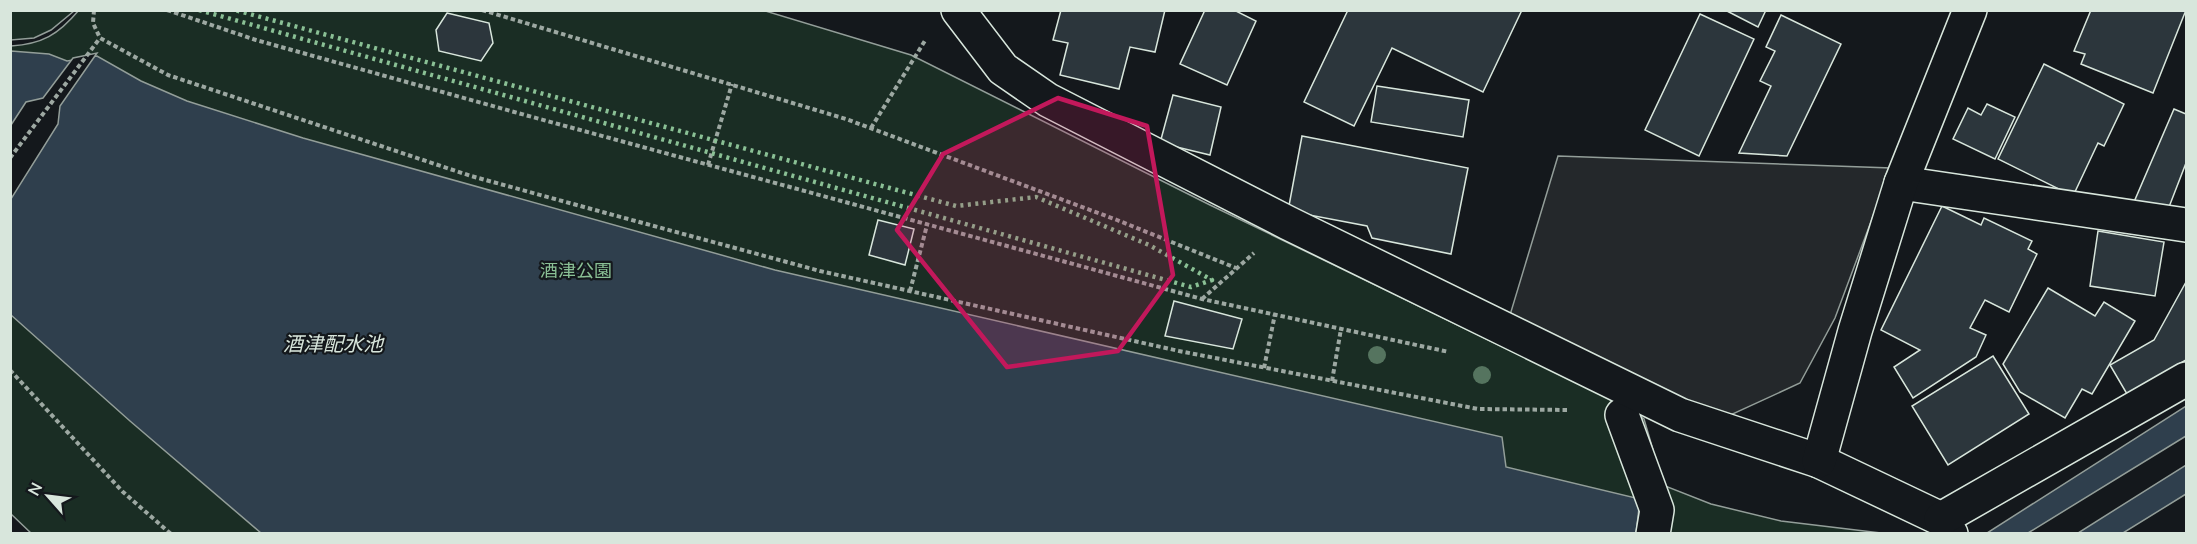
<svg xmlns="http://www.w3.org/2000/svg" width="2197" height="544" font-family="'Nunito Sans','Noto Sans JP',sans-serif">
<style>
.green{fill:#1a2d24;stroke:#939e99;stroke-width:1.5}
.parking{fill:#24282b;stroke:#939e99;stroke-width:1.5}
.water{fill:#2f3f4d;stroke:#939e99;stroke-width:1.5}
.pier{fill:#14181c;stroke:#939e99;stroke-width:1.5}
.building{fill:#2c363c;stroke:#d8e6dc;stroke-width:1.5}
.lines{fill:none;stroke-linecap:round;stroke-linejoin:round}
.pedestrian-casing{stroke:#d8e6dc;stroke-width:36}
.minor-casing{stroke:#d8e6dc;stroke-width:36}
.path{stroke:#9da8a2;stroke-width:4;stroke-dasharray:4.5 3;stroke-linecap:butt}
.pedestrian{stroke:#14181c;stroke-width:33}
.minor{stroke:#14181c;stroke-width:33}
.hedge{stroke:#8ac095;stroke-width:4.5;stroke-dasharray:3 4.5;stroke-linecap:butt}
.tree{fill:#55745f}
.marked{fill:#c2185b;fill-opacity:0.2;stroke:#c2185b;stroke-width:4.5;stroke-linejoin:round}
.labels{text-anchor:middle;stroke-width:4.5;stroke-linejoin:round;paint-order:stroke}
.park-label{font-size:18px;fill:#8ac095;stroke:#14181c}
.water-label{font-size:20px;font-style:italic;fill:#d8e6dc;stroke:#14181c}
</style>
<rect width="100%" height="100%" fill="#14181c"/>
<g class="green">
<polygon points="11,10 74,10 74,11 51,30 34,38 11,40"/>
<path d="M79 10H762L911 55 1210 205 1625 406 1644 419 1653 450 1654 469 1665 486 1711 504 1781 521 1881 533 32 534 11 514V46C42 44 58 35 79 10Z"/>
</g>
<polygon class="parking" points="1558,156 1891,168 1835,318 1800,383 1724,418 1510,315"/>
<g class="water">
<polygon points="11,51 49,54 67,61 97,56 141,81 187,101 303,138 775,270 1502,437 1506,467 1640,499 1636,534 261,533 130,421 11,315"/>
<polygon points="2186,406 2186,436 2028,533 1987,533"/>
<polygon points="2186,465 2186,494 2123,533 2078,533"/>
</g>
<polygon class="pier" points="97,53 60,106 58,124 11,199 11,125 26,102 43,98 73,58"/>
<g class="building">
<polygon points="1061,10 1165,10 1155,52 1130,47 1119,89 1060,75 1068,43 1053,40"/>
<polygon points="1205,10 1234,10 1256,21 1227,85 1180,64"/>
<polygon points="1348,10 1522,10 1483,92 1392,48 1354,126 1304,102"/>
<polygon points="1725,10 1766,10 1758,27"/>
<polygon points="2091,10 2186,10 2153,93 2081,64 2085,54 2074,51"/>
<polygon points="447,13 489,23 493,43 481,61 439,51 436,30"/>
<polygon points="1700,14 1754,39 1699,156 1645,130"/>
<polygon points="1781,15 1841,44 1787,156 1739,153 1771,86 1760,81 1775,51 1766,47"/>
<polygon points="2044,64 2124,104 2104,146 2098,143 2073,196 1998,159"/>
<polygon points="1377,86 1469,100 1463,137 1371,122"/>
<polygon points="1173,95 1221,107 1210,155 1160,143"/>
<polygon points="1987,104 2015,117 1995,159 1953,139 1968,108 1981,115"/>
<polygon points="2174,109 2186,114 2186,163 2169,207 2134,202"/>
<polygon points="1302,136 1468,168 1451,254 1372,238 1367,226 1288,211"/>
<polygon points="1942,206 1981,225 1984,218 2032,241 2028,249 2037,254 2009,312 1985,300 1970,328 1986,335 1976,357 1913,398 1894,367 1920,350 1881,330"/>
<polygon points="878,220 914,229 905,265 869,255"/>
<polygon points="2098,231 2164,242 2155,296 2090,286"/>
<polygon points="2186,282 2186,360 2127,394 2110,365 2154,340"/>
<polygon points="2048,288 2095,316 2104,302 2135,321 2092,394 2082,389 2065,418 2020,392 2003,364"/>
<polygon points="1174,301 1242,319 1233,349 1165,336"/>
<polygon points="1993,356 2029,414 1948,465 1912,406"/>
</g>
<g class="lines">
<defs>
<polyline id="pedestrian" points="1622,415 1657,510 1653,534"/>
<g id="minor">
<polyline points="958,10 1003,69 1048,100 1288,223 1680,415 1819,461 1941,519 1951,534"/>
<polyline points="1901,183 2186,225"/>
<polyline points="1819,461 1855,331 1901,183 1970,10"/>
<polyline points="1941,519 2186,379"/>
</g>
</defs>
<use href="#pedestrian" class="pedestrian-casing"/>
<use href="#minor" class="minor-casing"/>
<g class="path">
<polyline points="94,10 93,23 100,38 168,75 471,176 606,213 820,271 1179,351 1478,409 1567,410"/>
<polyline points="167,10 256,40 525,115 1202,299 1449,352"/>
<polyline points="482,10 846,119 1117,220 1236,268"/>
<polyline points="871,128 926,39"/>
<polyline points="10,158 100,38"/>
<polyline points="708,165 732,84"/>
<polyline points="910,291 927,225"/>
<polyline points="1202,299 1254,253"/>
<polyline points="1264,368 1275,314"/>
<polyline points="10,370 123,492 171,534"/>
<polyline points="1332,381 1341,329"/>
</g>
<use href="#pedestrian" class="pedestrian"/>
<use href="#minor" class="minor"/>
<polyline class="hedge" points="199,10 1191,287 1212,280 1149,245 1036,197 956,206 235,10"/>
</g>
<g class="tree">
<circle cx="1377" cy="355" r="9"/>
<circle cx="1482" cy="375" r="9"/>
</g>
<path class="marked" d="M1058 98 1147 126 1173 275 1118 351 1007 367 897 230 943 154Z"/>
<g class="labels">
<g class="park-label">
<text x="576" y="277">酒津公園</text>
</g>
<g class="water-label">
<text x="333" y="351">酒津配水池</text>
</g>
</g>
<rect width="2197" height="544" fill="none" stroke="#d8e6dc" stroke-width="24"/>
<g transform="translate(48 496) rotate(298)" stroke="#14181c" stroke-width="4.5" paint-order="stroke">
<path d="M0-4.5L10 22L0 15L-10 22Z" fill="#d8e6dc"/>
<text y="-9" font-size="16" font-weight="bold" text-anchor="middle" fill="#d8e6dc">N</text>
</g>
</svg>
